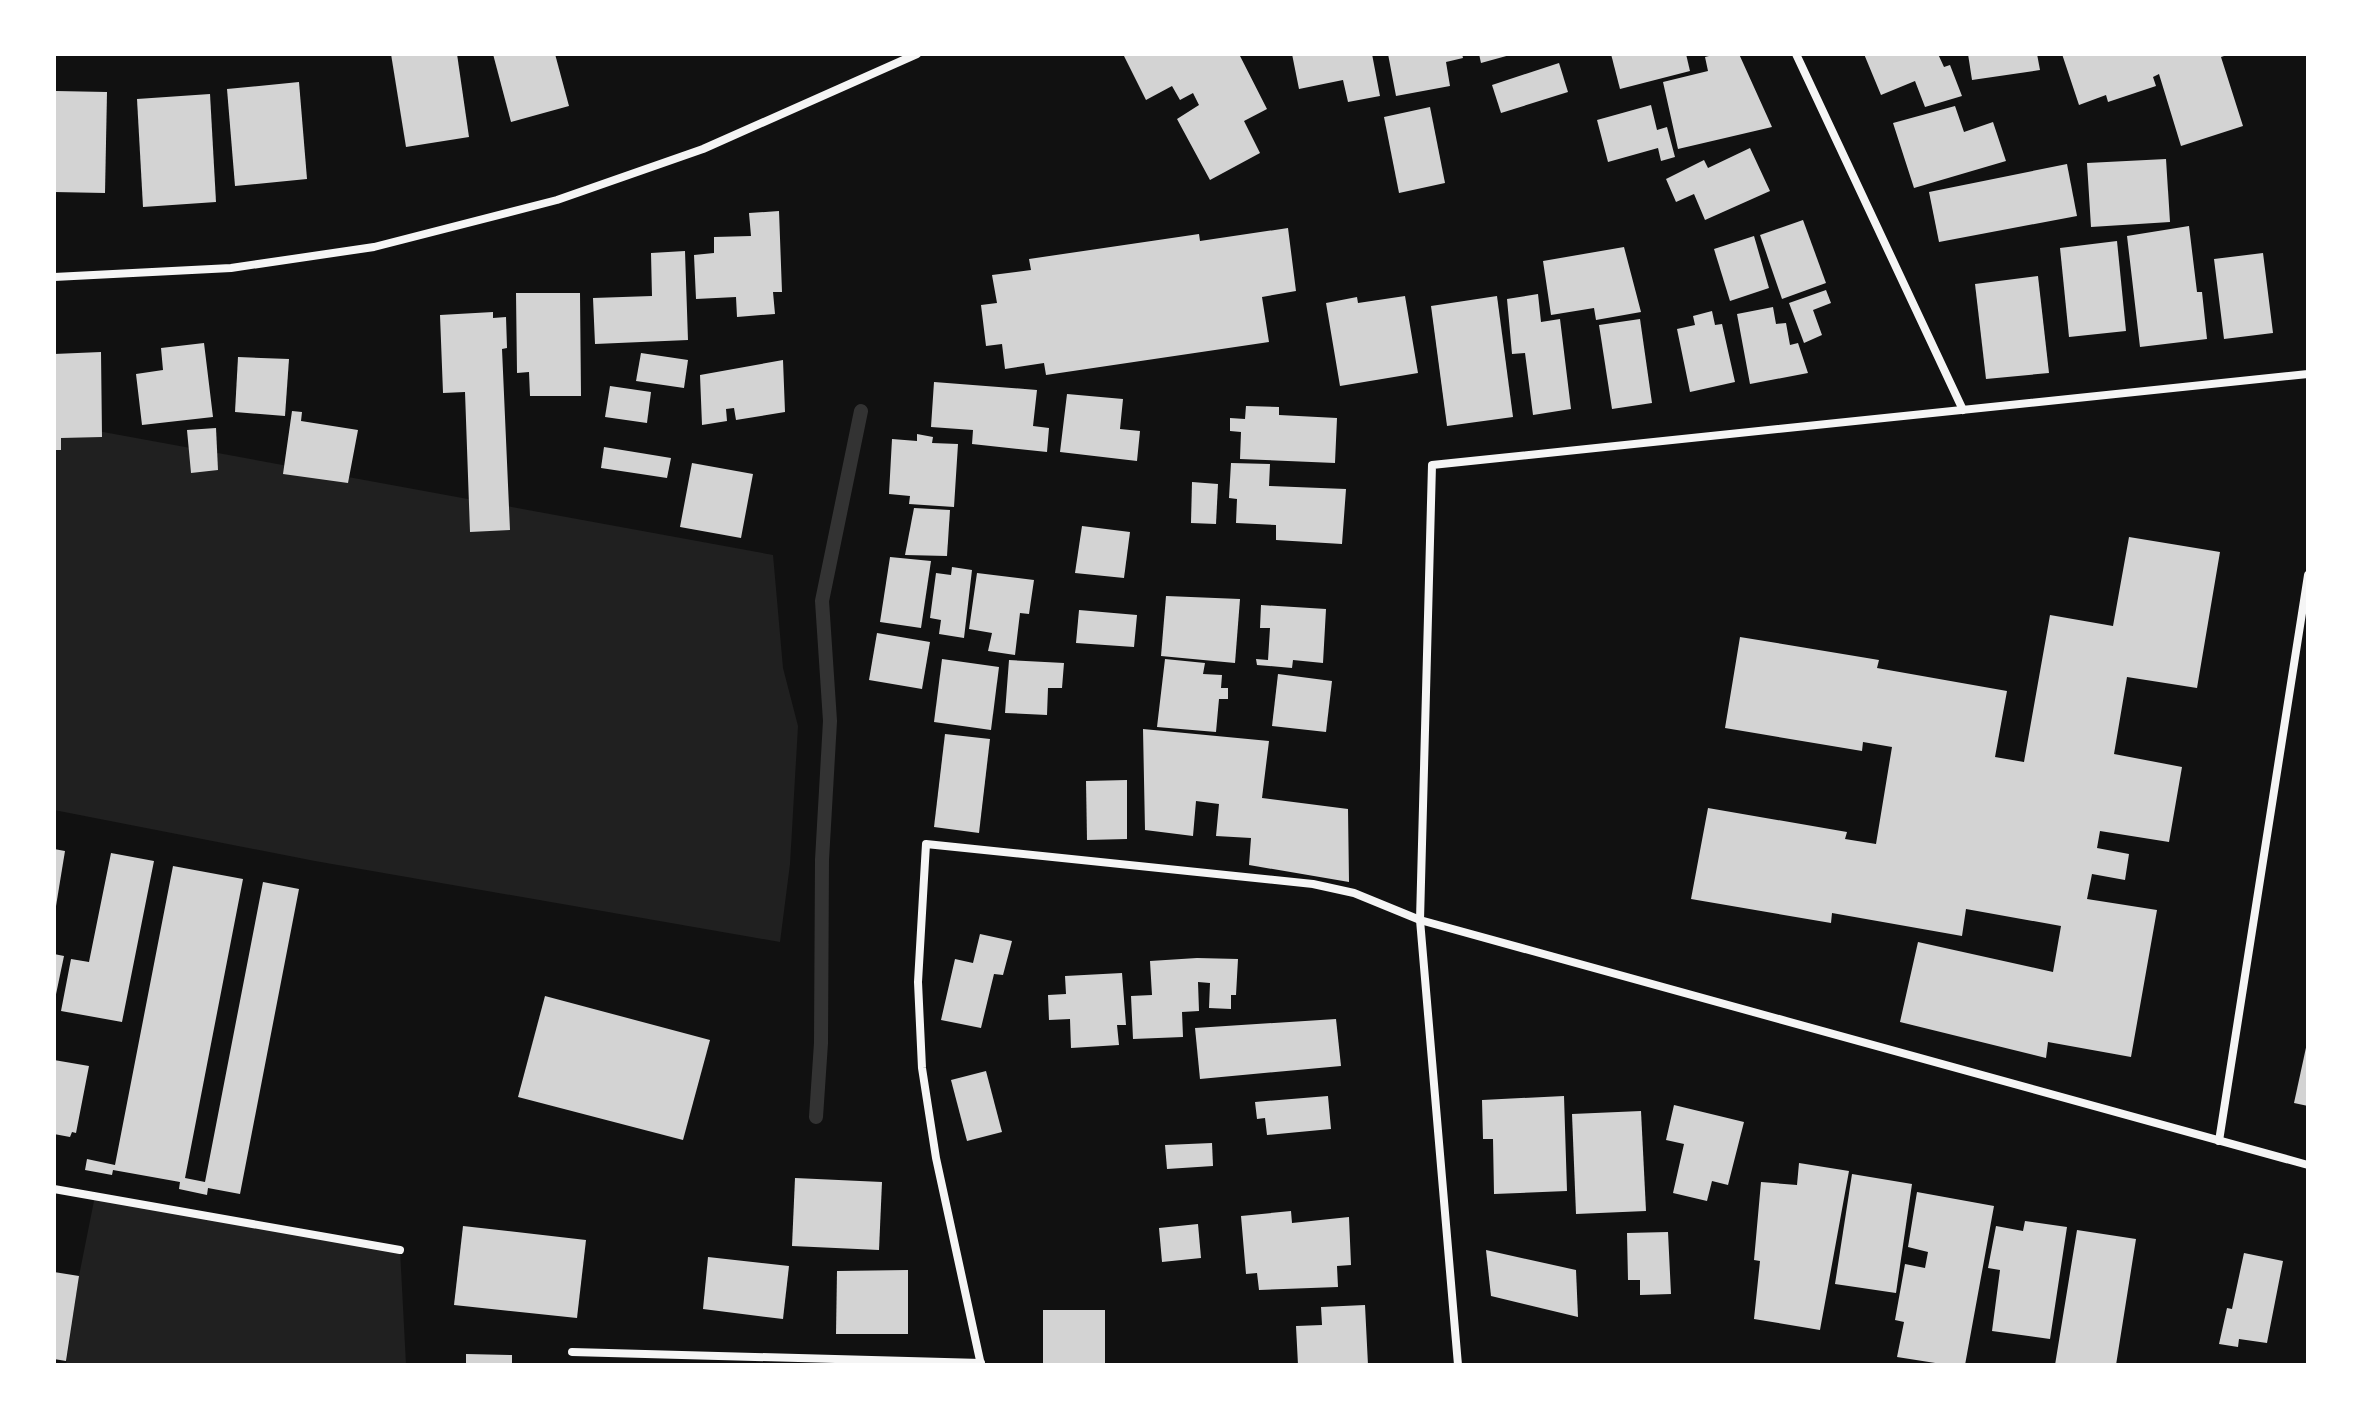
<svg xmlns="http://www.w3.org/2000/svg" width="2362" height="1419" font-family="'Golos Text',sans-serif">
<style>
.green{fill:#202020}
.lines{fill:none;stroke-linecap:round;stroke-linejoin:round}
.stream{stroke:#333;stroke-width:14}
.building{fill:#d3d3d3}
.minor{stroke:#f5f5f5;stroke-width:8}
</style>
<rect width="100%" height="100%" fill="#111"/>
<g class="green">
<polygon points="54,423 773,555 783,668 798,726 790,864 780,942 315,861 54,810"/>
<polygon points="95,1196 400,1250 406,1365 66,1365 79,1276"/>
</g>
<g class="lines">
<polyline class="stream" points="816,1117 821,1043 822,860 830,721 822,601 861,411"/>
</g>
<g class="building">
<polygon points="391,54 457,54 469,137 406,147"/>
<polygon points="493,54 555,54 569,106 511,122"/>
<polygon points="1123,54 1239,54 1267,109 1244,121 1260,153 1210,180 1177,119 1199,105 1193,93 1180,100 1172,86 1146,100"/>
<polygon points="1292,54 1372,54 1380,96 1348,102 1343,80 1299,89"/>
<polygon points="1388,54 1462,54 1463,58 1446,62 1450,86 1396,96"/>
<polygon points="1479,54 1510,54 1510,55 1481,63"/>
<polygon points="1611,54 1686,54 1690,71 1620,89"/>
<polygon points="1717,54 1739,54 1772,127 1678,149 1663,82 1708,71 1705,57"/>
<polygon points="1864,54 1938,54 1944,67 1950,65 1962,96 1925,107 1915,81 1881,95"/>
<polygon points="1968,54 2037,54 2040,70 1972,80"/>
<polygon points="2062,54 2230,54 2221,57 2243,126 2181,146 2159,74 2153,77 2156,86 2108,102 2106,95 2079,105"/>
<polygon points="1559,63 1568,92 1501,113 1492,85"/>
<polygon points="299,82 307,179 235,186 227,89"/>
<polygon points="56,91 107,92 105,193 54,192"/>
<polygon points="210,94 216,202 143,207 137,99"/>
<polygon points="1651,105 1657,130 1667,127 1675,157 1661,161 1658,148 1608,162 1597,120"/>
<polygon points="1955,106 1964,132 1993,122 2006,161 1914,188 1893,123"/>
<polygon points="1430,107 1445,183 1399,193 1384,117"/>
<polygon points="1750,148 1770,191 1705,220 1694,194 1676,202 1666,179 1704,160 1708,168"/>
<polygon points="2166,159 2170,222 2091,227 2087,163"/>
<polygon points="2067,164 2077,216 1939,242 1929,192"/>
<polygon points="779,211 782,292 773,292 775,314 737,317 736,297 696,299 694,255 714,253 714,237 751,236 749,213"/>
<polygon points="1803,220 1826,283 1782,299 1760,235"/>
<polygon points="2189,226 2197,292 2202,292 2207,339 2140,347 2127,236"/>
<polygon points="1288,228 1296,291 1262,297 1269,342 1046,375 1044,363 1005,369 1002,344 986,346 981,305 997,303 992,275 1031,270 1029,259 1199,234 1200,241"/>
<polygon points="1754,236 1769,288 1730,301 1714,249"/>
<polygon points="2117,241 2126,331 2069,337 2060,248"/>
<polygon points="1624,247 1641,312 1596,320 1594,308 1551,315 1543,261"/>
<polygon points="685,251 688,340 595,344 593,298 652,296 651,253"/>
<polygon points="2263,253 2273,333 2224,339 2214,259"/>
<polygon points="2038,276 2049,373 1986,379 1975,284"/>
<polygon points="1826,290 1831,303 1813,310 1822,335 1804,343 1789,303"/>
<polygon points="516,293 580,293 581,396 530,396 529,372 517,373"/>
<polygon points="1538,294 1541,322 1560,319 1571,409 1533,415 1525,353 1512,354 1507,299"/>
<polygon points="1405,296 1418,373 1340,386 1326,303 1357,297 1358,303"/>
<polygon points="1497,296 1513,417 1447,426 1431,306"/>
<polygon points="1773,307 1776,324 1786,323 1790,345 1798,343 1808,373 1750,384 1737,314"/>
<polygon points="1712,311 1715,325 1722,324 1735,382 1690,392 1677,329 1695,325 1693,316"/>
<polygon points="493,312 493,318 506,317 507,348 502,349 510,530 470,532 465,392 443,393 440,315"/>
<polygon points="1640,319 1652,403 1612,409 1599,325"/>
<polygon points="204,343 213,417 142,425 136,374 163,370 161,348"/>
<polygon points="101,352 102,437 61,438 61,450 54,450 54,354"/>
<polygon points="641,353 688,360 684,388 636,381"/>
<polygon points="238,357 289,359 285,416 235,412"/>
<polygon points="783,360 785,412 736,420 734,408 726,409 727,421 702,425 700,375"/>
<polygon points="934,382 1037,390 1033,426 1049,428 1047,452 972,444 973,430 931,427"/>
<polygon points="610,386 651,392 647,423 605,417"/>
<polygon points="1067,394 1123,399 1120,429 1140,431 1137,461 1060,452"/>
<polygon points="1246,406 1279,407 1279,415 1337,418 1335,463 1240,459 1241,432 1230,431 1230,418 1245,419"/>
<polygon points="292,411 302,412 301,421 358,430 348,483 283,474"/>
<polygon points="216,428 218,470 191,473 187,430"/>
<polygon points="917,434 933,437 932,443 958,444 954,507 909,504 910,496 889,494 892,439 917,441"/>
<polygon points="604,447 671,458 667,478 601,468"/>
<polygon points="692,463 753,474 741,538 680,527"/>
<polygon points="1231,463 1270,464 1269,486 1346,489 1342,544 1276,540 1276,525 1236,523 1237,499 1229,498"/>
<polygon points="1192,482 1218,484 1216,524 1191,523"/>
<polygon points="914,508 950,510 947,556 905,555"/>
<polygon points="1082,526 1130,532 1124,578 1075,573"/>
<polygon points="2129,537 2220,552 2197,688 2127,677 2114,754 2182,767 2169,842 2100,831 2097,848 2129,854 2125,880 2092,874 2087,899 2157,910 2131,1057 2048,1042 2046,1058 1900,1022 1918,942 2053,972 2061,926 1966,909 1962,936 1832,913 1831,923 1691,899 1708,808 1847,832 1845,839 1876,844 1892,747 1863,742 1862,751 1725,728 1740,637 1879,660 1877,668 2007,691 1995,757 2024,762 2050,615 2113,626"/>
<polygon points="890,557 931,561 921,628 880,622"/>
<polygon points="952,567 972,570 964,638 939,634 941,620 930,618 936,573 951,575"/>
<polygon points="977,573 1034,580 1029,614 1020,613 1015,655 988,651 992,633 969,629"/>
<polygon points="1166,596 1240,599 1235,663 1161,656"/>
<polygon points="1261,605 1326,609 1323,663 1293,660 1292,668 1257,665 1256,659 1268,660 1270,628 1260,628"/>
<polygon points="1079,610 1137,615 1134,647 1076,643"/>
<polygon points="877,633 930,642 922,689 869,680"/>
<polygon points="942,659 999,667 991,730 934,722"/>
<polygon points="1165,659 1205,663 1203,674 1222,675 1221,688 1228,688 1228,699 1219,699 1216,732 1157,727"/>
<polygon points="1009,660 1064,663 1062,688 1048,688 1047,715 1005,713"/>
<polygon points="1278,674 1332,681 1326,732 1272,726"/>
<polygon points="1143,729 1269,741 1262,798 1348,809 1349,882 1249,865 1251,838 1216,836 1219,804 1196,801 1193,836 1145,830"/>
<polygon points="945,734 990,739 979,833 934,827"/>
<polygon points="1127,780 1127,839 1087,840 1086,781"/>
<polygon points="54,849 65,851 56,906 54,906"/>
<polygon points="111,853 154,861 122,1022 61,1011 71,959 89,962"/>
<polygon points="173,866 243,879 185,1178 205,1182 263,882 299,889 240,1194 208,1188 207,1195 179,1189 180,1182 113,1170 112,1175 85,1170 87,1159 115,1165"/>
<polygon points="980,934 1012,941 1003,975 994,974 981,1028 941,1020 955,959 973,963"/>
<polygon points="54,954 64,956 55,999 54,999"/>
<polygon points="1197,958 1238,959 1236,995 1231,995 1231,1009 1209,1008 1210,983 1198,982 1199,1011 1182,1012 1183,1037 1133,1039 1131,996 1152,995 1150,961"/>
<polygon points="1122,973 1126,1025 1117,1025 1119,1045 1071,1048 1070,1019 1049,1020 1048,995 1066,994 1065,976"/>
<polygon points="545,996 710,1040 683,1140 518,1097"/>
<polygon points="1336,1019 1341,1066 1200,1079 1195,1028"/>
<polygon points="2307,1043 2308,1043 2308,1106 2294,1103"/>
<polygon points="54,1060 89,1066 76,1133 72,1132 70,1137 54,1134"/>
<polygon points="986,1071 1002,1132 967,1141 951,1080"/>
<polygon points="1328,1096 1331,1129 1267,1135 1265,1118 1257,1119 1255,1102"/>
<polygon points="1564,1096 1567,1191 1494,1194 1493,1139 1483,1139 1482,1100"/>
<polygon points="1674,1105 1744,1122 1728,1185 1712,1181 1707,1201 1673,1193 1684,1144 1666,1140"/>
<polygon points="1641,1111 1646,1211 1576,1214 1572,1114"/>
<polygon points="1212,1143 1213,1166 1167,1169 1165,1145"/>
<polygon points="1799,1163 1849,1171 1820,1330 1754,1319 1760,1261 1754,1260 1761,1182 1797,1185"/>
<polygon points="1852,1174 1912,1184 1896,1293 1835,1284"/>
<polygon points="795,1178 882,1182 879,1250 792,1246"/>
<polygon points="1917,1192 1994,1206 1965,1365 1948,1365 1897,1357 1904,1322 1895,1320 1905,1264 1925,1268 1928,1252 1908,1247"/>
<polygon points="1291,1211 1292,1223 1349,1217 1351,1265 1337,1266 1338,1287 1259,1290 1257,1273 1246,1274 1241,1216"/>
<polygon points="2025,1221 2067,1227 2050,1339 1992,1331 2000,1270 1988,1268 1996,1226 2023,1231"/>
<polygon points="1198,1224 1201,1258 1162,1262 1159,1228"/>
<polygon points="463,1226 586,1240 577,1318 454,1305"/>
<polygon points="2077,1230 2136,1239 2116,1365 2081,1363 2081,1365 2055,1365"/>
<polygon points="1668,1232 1671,1294 1640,1295 1640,1280 1628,1280 1627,1233"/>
<polygon points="1486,1250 1576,1270 1578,1317 1491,1296"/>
<polygon points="2244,1253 2283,1261 2267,1343 2239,1339 2238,1347 2219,1344 2227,1308 2232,1309"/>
<polygon points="708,1257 789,1266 783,1319 703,1309"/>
<polygon points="908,1270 908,1334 836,1334 837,1271"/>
<polygon points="54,1272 79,1276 66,1361 54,1359"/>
<polygon points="1365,1305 1368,1365 1298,1365 1296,1326 1322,1325 1321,1307"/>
<rect x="1043" y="1310" width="62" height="55"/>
<polygon points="466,1354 512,1355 512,1365 466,1365"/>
</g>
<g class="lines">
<g class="minor">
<polyline points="1796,54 1963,410"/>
<polyline points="54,277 231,268 374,247 557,200 703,149 917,54"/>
<polyline points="2219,1141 2308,575"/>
<polyline points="54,1189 400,1250"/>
<polyline points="572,1352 981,1363"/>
<polyline points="981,1365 936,1158 922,1068 918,982 926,844 1313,884 1354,893 1420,920 2308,1165"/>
<polyline points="1458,1365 1420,920 1432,465 2308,374"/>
</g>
</g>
<rect width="2362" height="1419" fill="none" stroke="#ffffff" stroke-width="112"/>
</svg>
